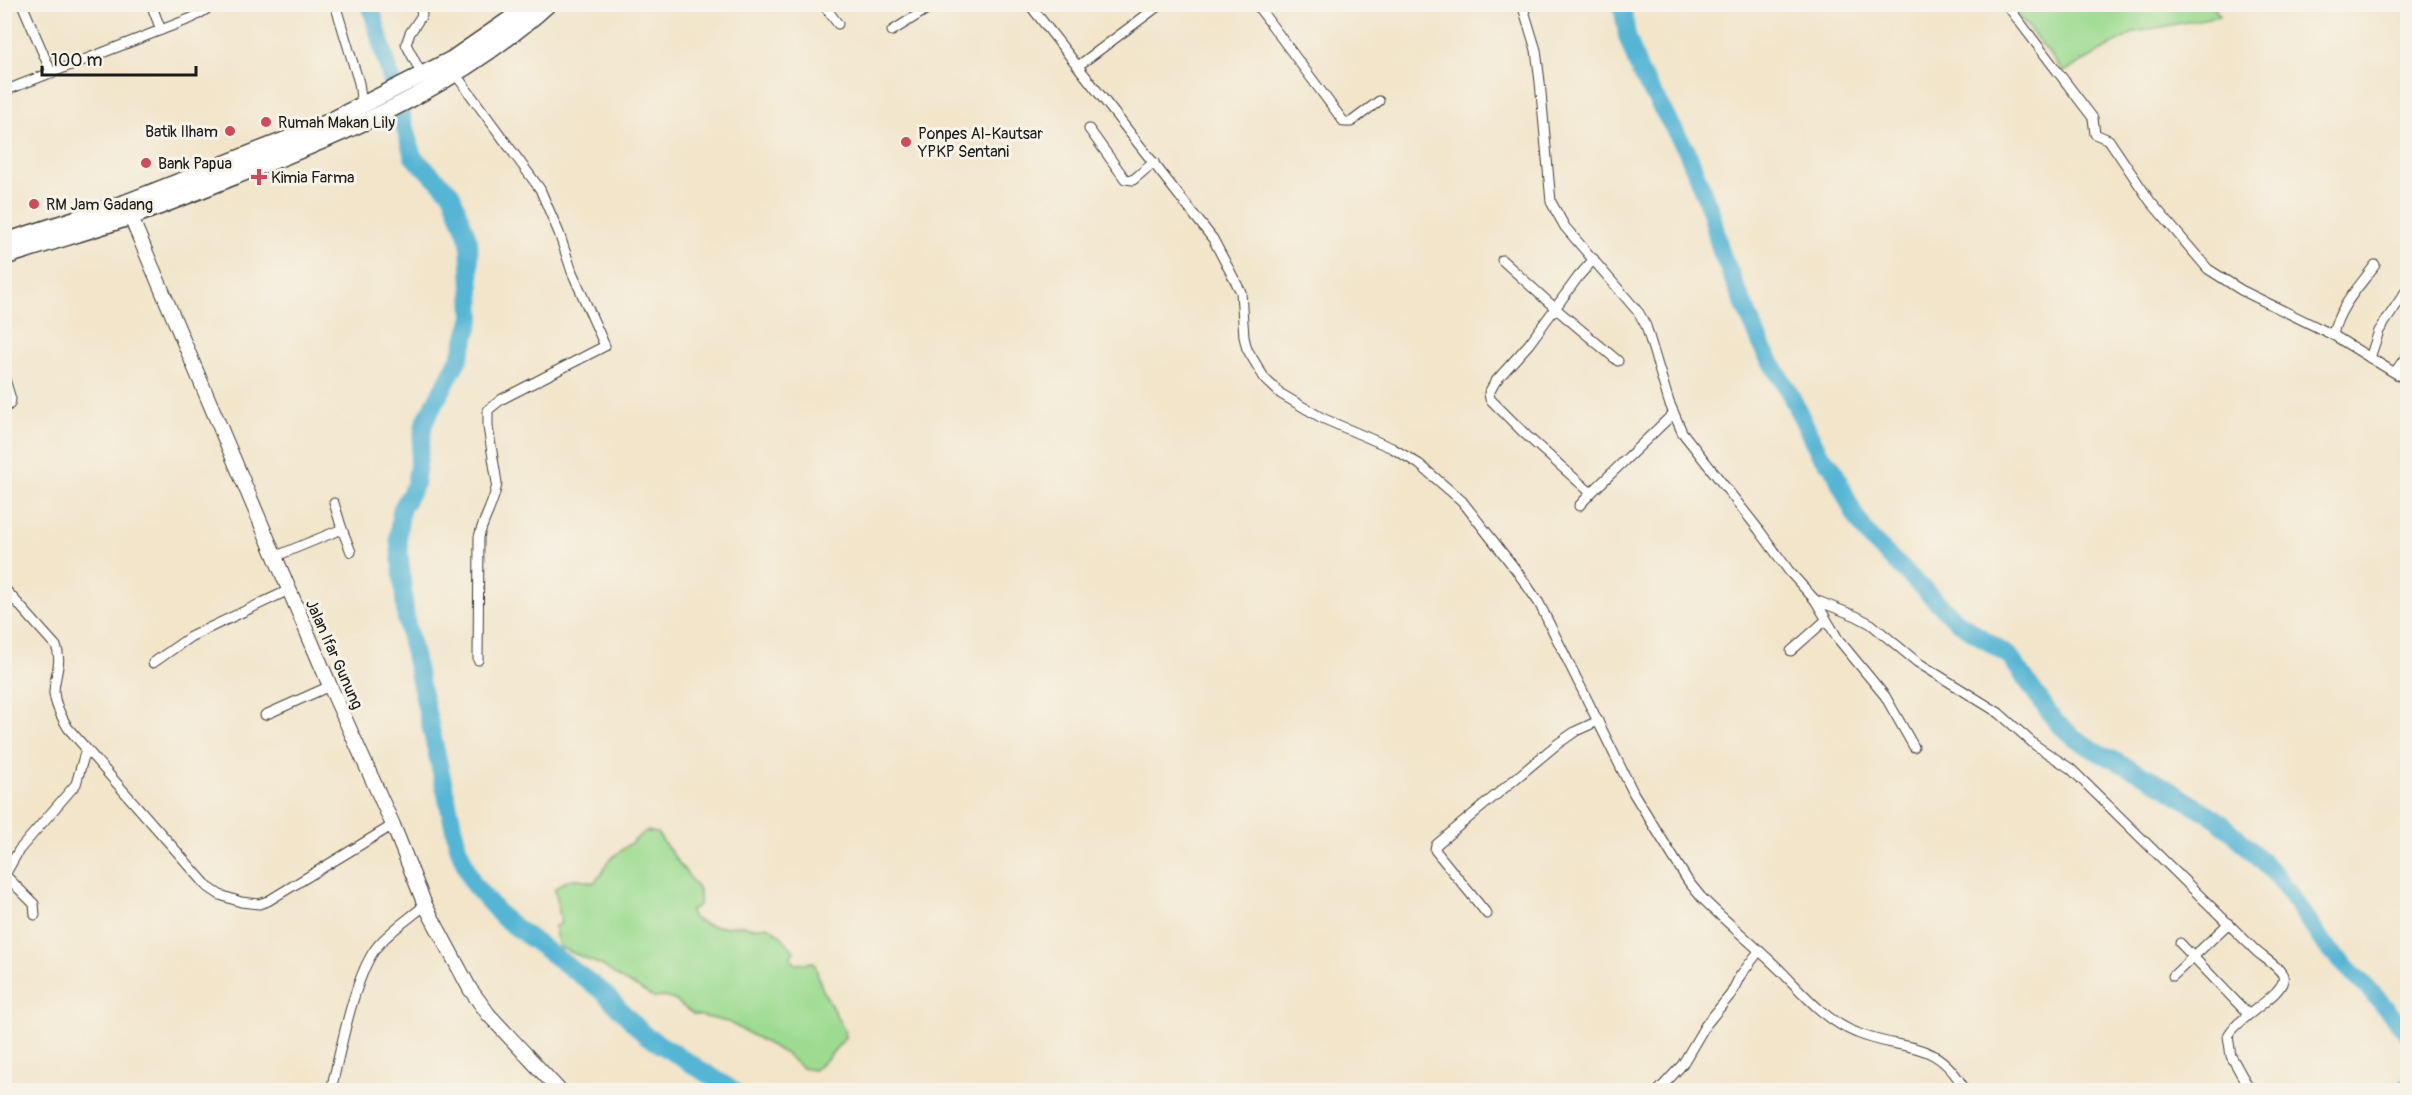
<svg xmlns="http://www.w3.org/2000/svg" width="2412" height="1095" font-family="Pangolin,sans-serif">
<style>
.green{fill:#9cdb90;stroke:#5c7c56;stroke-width:1.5}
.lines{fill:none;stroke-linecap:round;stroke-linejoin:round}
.river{stroke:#55b5d4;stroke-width:18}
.street-casing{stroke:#3c3a36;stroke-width:11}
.secondary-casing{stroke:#3c3a36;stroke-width:16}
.highway-casing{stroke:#3c3a36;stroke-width:19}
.street{stroke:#fff;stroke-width:9}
.secondary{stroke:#fff;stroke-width:14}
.highway{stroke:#fff;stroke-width:16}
.poi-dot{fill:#d1495b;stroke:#f7f3e8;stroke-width:2}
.labels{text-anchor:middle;stroke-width:6;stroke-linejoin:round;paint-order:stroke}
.poi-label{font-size:16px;fill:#1c1c1c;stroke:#f7f3e8;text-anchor:start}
.street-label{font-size:16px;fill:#1c1c1c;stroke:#f7f3e8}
</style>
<rect width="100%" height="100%" fill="#f7f3e8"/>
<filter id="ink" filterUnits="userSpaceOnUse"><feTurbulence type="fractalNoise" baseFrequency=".0167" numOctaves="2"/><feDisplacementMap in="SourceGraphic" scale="12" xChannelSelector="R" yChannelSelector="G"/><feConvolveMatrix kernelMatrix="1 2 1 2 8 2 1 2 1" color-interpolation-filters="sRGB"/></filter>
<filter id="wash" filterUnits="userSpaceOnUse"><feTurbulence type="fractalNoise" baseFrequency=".008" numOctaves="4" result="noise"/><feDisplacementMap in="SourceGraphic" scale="24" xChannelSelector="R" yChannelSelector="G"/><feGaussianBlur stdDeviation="1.35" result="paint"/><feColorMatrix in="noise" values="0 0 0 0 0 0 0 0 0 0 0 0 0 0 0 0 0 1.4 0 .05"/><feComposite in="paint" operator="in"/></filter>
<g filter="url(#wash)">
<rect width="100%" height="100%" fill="#f2e5ca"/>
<g class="green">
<polygon points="2010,5 2214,5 2219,16 2135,32 2064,72"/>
<path d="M646 831 657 833 699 890V905L690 911 693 918 707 925 724 927 742 925 753 928 768 926 780 935 794 951 790 958 796 964 814 962 822 988 845 1032V1038L827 1059 814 1070 802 1068 786 1054 728 1022 693 1014 674 1000 665 997 654 998 635 986 624 981 603 966 559 947 554 927 561 923 555 889C569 877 575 876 593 883L602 874 608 861Z"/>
</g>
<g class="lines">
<g class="river">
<polyline points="370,4 413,157 451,193 469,241 472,317 460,357 424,423 415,485 401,510 398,536 406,620 458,847 473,884 503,918 603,992 645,1035 733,1090"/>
<polyline points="1622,4 1627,36 1640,72 1687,151 1711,212 1721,252 1764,351 1787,388 1819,453 1833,468 1853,512 1870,538 1957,621 2009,656 2056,722 2072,736 2097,752 2150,778 2217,819 2234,834 2278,877 2325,945 2379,1000 2408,1034"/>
<polyline points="2405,1090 2408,1085"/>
</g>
</g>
</g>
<g filter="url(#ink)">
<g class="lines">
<defs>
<g id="street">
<polyline points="22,4 52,74"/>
<polyline points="151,4 161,30"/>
<polyline points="335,4 359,83 362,105"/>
<polyline points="420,4 422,15 410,33 406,44 422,75"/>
<polyline points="823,4 838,24"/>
<path d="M1029 4 1213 239 1241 292 1244 337 1247 349 1265 379 1281 394 1322 418 1392 448 1419 464 1462 501 1516 570 1539 603 1634 794 1688 881 1701 897C1726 922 1753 944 1779 969 1802 992 1825 1021 1857 1033 1905 1053 1935 1036 1965 1090"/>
<polyline points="1256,4 1344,122 1351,122 1379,101"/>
<path d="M1522 4 1536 50 1540 82 1551 202 1565 227 1639 313 1646 326 1669 402 1682 432 1759 530 1789 571 1815 600 1856 616 1871 624 1917 662 1999 713 2035 745 2071 769 2255 950C2262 957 2280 967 2283 976 2288 993 2237 1017 2228 1036L2231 1056 2250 1090"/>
<polyline points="2006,4 2093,118 2095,134 2109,140 2150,201 2208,269 2241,290 2333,335 2408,381"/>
<polyline points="892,31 935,4"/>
<polyline points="1078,66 1161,4"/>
<path d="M456 75 540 189 559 233 572 272 605 346 502 399 488 410V427L497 483C495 502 483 519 479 537L478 660"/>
<polyline points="4,91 192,18 207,9 210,4"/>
<polyline points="1089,129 1125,179 1133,180 1154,162"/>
<polyline points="4,225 10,243"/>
<polyline points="1594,259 1578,277 1529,344 1495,382 1489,393 1490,399 1526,435 1591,493 1673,414"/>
<polyline points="1502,260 1555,308 1618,361"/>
<path d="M2333 335C2338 308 2359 287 2375 265"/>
<polyline points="2370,358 2379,331 2408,288"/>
<polyline points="2395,372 2408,354"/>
<polyline points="4,376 11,399 10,404 4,409"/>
<polyline points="1579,506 1591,493"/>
<polyline points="342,529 351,552"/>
<polyline points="274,557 342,529 334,503"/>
<path d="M4 588 56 646C63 662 54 676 54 693 55 705 62 718 68 728L208 887 220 895 241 902 259 904 268 901 393 825"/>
<polyline points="1815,600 1838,639 1885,696 1914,747"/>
<polyline points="1791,651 1826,620"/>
<polyline points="153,663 190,637 289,590"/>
<polyline points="265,715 330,686"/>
<polyline points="1487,914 1435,850 1436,845 1556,745 1576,731 1598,721"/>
<polyline points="35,915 34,904 7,877 6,873 19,850 76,784 86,749"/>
<polyline points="2180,943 2248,1014"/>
<polyline points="2173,976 2229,923"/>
<path d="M331 1090C340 1053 354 977 376 948 388 932 409 919 425 905"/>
<polyline points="1659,1090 1682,1065 1705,1026 1731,994 1740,976 1759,951"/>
</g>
<polyline id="secondary" points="127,208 330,686 393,825 425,905 470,989 489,1015 559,1090"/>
<g id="highway">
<polyline points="4,242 125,203 319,127 451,60 509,20 526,4"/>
<path d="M4 257C46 243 88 231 130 217 175 201 220 182 265 164 367 124 466 79 548 4"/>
</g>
</defs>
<use href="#street" class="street-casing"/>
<use href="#secondary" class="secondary-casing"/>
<use href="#highway" class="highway-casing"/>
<use href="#street" class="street"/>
<use href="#secondary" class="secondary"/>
<use href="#highway" class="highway"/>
</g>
</g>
<g class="poi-dot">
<circle cx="266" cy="122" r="6"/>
<circle cx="230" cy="131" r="6"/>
<circle cx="906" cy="142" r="6"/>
<circle cx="146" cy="163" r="6"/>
<path d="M256 168h6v6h6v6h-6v6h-6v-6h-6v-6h6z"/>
<circle cx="34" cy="204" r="6"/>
</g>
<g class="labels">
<g class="poi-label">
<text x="278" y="128">Rumah Makan Lily</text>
<text x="218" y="137" text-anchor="end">Batik Ilham</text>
<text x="918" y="139">Ponpes Al-Kautsar<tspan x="918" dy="18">YPKP Sentani</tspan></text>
<text x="158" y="169">Bank Papua</text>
<text x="271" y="183">Kimia Farma</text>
<text x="46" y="210">RM Jam Gadang</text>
</g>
<g class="street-label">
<text transform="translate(335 654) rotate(66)" y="6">Jalan Ifar Gunung</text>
</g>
</g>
<rect width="2412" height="1095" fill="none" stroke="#f7f3e8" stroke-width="24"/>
<path d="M42 66v9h154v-9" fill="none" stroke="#1c1c1c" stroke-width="3"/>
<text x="51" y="66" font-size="18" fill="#1c1c1c" stroke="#f7f3e8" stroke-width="4.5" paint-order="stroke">100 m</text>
</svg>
